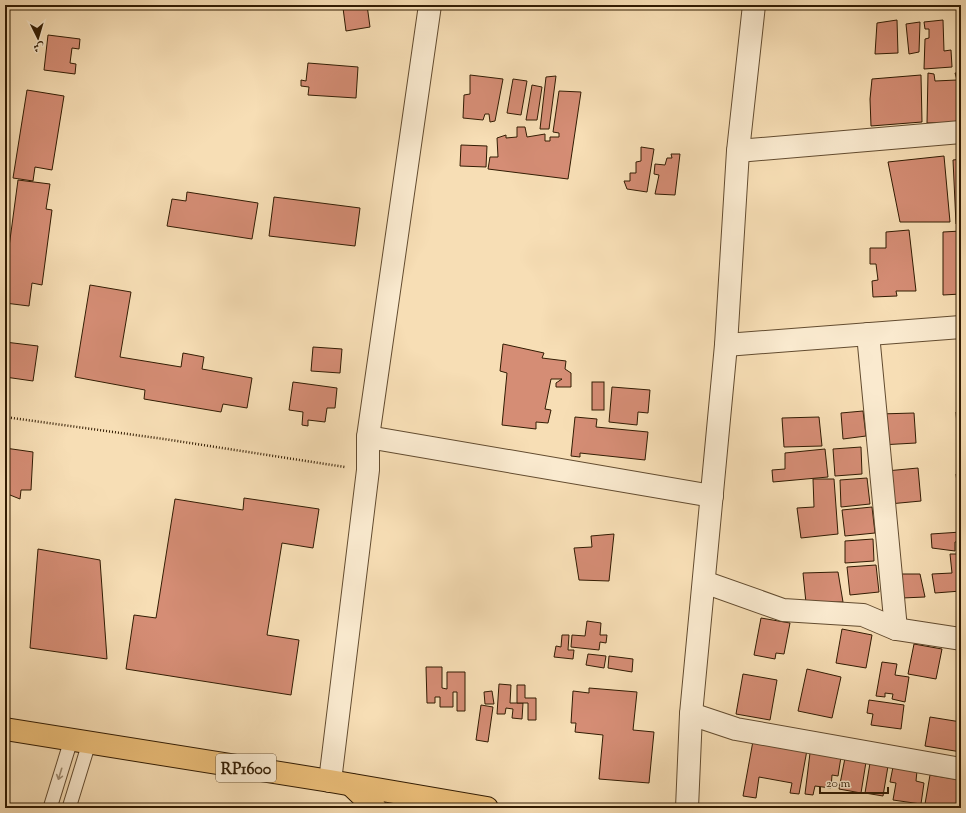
<svg xmlns="http://www.w3.org/2000/svg" width="966" height="813" font-family="'Sorts Mill Goudy',Amiri,serif">
<style>
.building{fill:#d58d75;stroke:#321c03}
.lines{fill:none;stroke-linecap:round;stroke-linejoin:round}
.lane-casing{stroke:#634c30;stroke-width:15}
.street-casing{stroke:#634c30;stroke-width:24}
.primary-casing{stroke:#321c03;stroke-width:24}
.path{stroke:#321c03;stroke-width:2.5;stroke-dasharray:1 2;stroke-linecap:butt}
.lane{stroke:#faeacf;stroke-width:13}
.street{stroke:#faeacf;stroke-width:22}
.primary{stroke:#ecbf7a;stroke-width:22}
.oneway{stroke:#a08d73}
.labels{text-anchor:middle;stroke-width:3.5;stroke-linejoin:round;paint-order:stroke}
.shield{fill:#faeacf;stroke:#6e5a40;stroke-width:1}
.shield-label{font-size:16px;font-weight:bold;fill:#321c03}
</style>
<rect width="100%" height="100%" fill="#f7deb5"/>
<filter id="stains"><feTurbulence type="fractalNoise" baseFrequency=".005" numOctaves="4"/><feColorMatrix values="0 0 0 0 .2 0 0 0 0 .09 0 0 0 0 .02 0 0 0 .5 -.17"/></filter>
<radialGradient id="worn" r=".72"><stop offset=".6" stop-color="#630" stop-opacity="0"/><stop offset="1" stop-color="#630" stop-opacity=".3"/></radialGradient>
<g class="building">
<polygon points="363,5 367,5 370,27 346,31 343,8"/>
<polygon points="897,20 898,53 875,54 877,23"/>
<polygon points="943,20 944,51 951,50 952,67 924,69 925,39 929,38 929,29 925,29 924,22"/>
<polygon points="920,22 919,52 909,54 906,24"/>
<polygon points="48,35 80,39 79,49 72,48 70,63 76,64 75,74 44,70"/>
<polygon points="308,63 358,67 356,98 308,95 309,87 301,86 301,80 306,81"/>
<polygon points="928,73 934,74 935,81 957,80 955,73 961,73 961,122 927,123"/>
<polygon points="470,75 503,79 495,121 490,122 489,114 485,114 483,120 463,118 464,95 470,94"/>
<polygon points="921,75 922,122 871,126 870,99 872,79"/>
<polygon points="556,76 549,129 540,129 546,77"/>
<polygon points="513,79 527,81 521,115 507,113"/>
<polygon points="532,85 542,87 537,120 526,120"/>
<polygon points="27,90 64,96 52,170 35,167 33,181 13,178"/>
<polygon points="559,91 581,92 568,179 488,169 490,157 498,157 497,138 506,135 506,138 517,137 517,127 525,127 527,137 545,134 545,141 550,141 550,137 559,137 559,133 553,132"/>
<polygon points="461,145 487,146 486,167 460,166"/>
<polygon points="641,147 654,149 647,192 627,189 624,181 630,181 630,173 636,173 636,162 641,161"/>
<polygon points="671,154 680,154 675,195 655,194 659,175 654,174 655,164 665,165 667,158 672,158"/>
<polygon points="944,156 950,222 900,222 888,162"/>
<polygon points="961,159 961,224 956,224 953,160"/>
<polygon points="18,180 50,184 46,209 52,210 42,285 32,283 29,306 5,303 5,277"/>
<polygon points="187,192 258,203 252,239 167,226 172,199 186,201"/>
<polygon points="274,197 360,208 355,246 269,236"/>
<polygon points="909,230 916,291 896,291 897,296 873,297 872,281 878,280 876,264 870,264 870,248 886,248 886,232"/>
<polygon points="961,231 961,294 943,295 943,232"/>
<polygon points="90,285 131,292 120,357 181,367 183,353 204,357 202,369 252,378 247,408 223,404 221,412 144,399 145,390 75,377"/>
<polygon points="5,342 38,346 33,381 5,377"/>
<polygon points="503,344 544,353 542,358 566,361 565,369 571,373 571,387 556,387 556,383 562,379 551,379 545,409 551,410 548,423 536,422 536,429 502,425 507,373 500,371"/>
<polygon points="313,347 342,349 340,373 311,371"/>
<polygon points="293,382 337,388 335,408 327,408 325,422 308,420 308,426 302,425 303,412 289,410"/>
<rect x="592" y="382" width="12" height="28"/>
<polygon points="612,387 650,390 648,413 638,412 637,425 609,422"/>
<polygon points="863,411 866,436 843,439 841,413"/>
<polygon points="961,411 961,439 958,439 956,412"/>
<polygon points="914,413 916,443 880,445 879,414"/>
<polygon points="575,417 597,419 596,427 648,432 645,460 580,453 580,457 571,456"/>
<polygon points="819,417 822,446 784,447 782,418"/>
<polygon points="861,447 862,474 835,476 833,449"/>
<polygon points="5,448 33,452 31,490 21,490 20,499 5,493"/>
<polygon points="825,449 828,477 773,482 772,470 785,469 785,453"/>
<polygon points="918,468 921,501 889,504 886,471"/>
<polygon points="956,474 961,474 961,501 959,501"/>
<polygon points="867,478 870,504 841,507 840,480"/>
<polygon points="813,479 834,479 838,534 801,538 797,508 814,507"/>
<polygon points="244,498 319,509 313,548 282,543 267,635 299,640 291,695 126,669 134,615 156,618 175,499 243,510"/>
<polygon points="872,507 875,533 845,536 842,510"/>
<polygon points="961,532 961,541 955,542 955,551 932,548 931,534"/>
<polygon points="614,534 609,581 579,580 574,548 592,547 591,536"/>
<polygon points="873,539 874,561 845,563 845,541"/>
<polygon points="957,546 961,546 961,591 935,593 932,574 952,573 950,554 957,554"/>
<polygon points="38,549 100,560 107,659 30,648"/>
<polygon points="876,565 879,592 850,595 847,567"/>
<polygon points="838,572 843,602 806,603 803,573"/>
<polygon points="899,574 920,574 925,597 902,598"/>
<polygon points="761,618 790,623 784,654 776,653 775,659 754,655"/>
<polygon points="587,621 601,623 600,635 607,635 606,643 600,642 599,650 571,647 572,635 585,636"/>
<polygon points="842,629 872,635 866,668 836,663"/>
<polygon points="562,635 569,635 568,650 574,650 573,659 554,657 556,646 561,647"/>
<polygon points="914,644 942,649 936,679 908,674"/>
<polygon points="588,654 606,656 604,668 586,665"/>
<polygon points="609,656 633,659 632,672 608,668"/>
<polygon points="882,662 897,664 895,675 909,677 905,702 892,699 893,694 885,693 885,697 876,696"/>
<polygon points="426,667 442,667 442,688 447,689 447,672 465,672 465,711 457,711 457,692 453,692 453,707 440,707 440,697 435,697 435,703 427,703"/>
<polygon points="807,669 841,677 832,718 798,711"/>
<polygon points="743,674 777,680 770,720 736,714"/>
<polygon points="499,684 511,685 510,703 523,703 522,719 512,718 513,709 506,708 505,714 497,714"/>
<polygon points="517,685 525,685 525,698 536,698 536,720 528,720 528,703 517,703"/>
<polygon points="589,688 637,692 633,730 654,732 649,783 599,779 603,735 575,732 576,723 571,723 573,691 589,693"/>
<polygon points="492,691 494,704 485,704 484,692"/>
<polygon points="869,700 904,705 901,729 871,725 873,714 867,713"/>
<polygon points="481,705 493,707 488,742 476,740"/>
<polygon points="930,717 961,722 961,752 925,746"/>
<polygon points="753,741 807,750 799,794 790,793 792,783 759,777 756,798 743,796"/>
<polygon points="810,753 841,757 838,776 832,775 831,788 815,786 813,795 805,794"/>
<polygon points="845,758 866,762 861,793 839,789"/>
<polygon points="870,763 888,766 883,796 865,793"/>
<polygon points="893,767 917,771 916,781 924,783 921,804 893,800 896,783 890,782"/>
<polygon points="930,775 961,780 961,808 948,808 925,804"/>
</g>
<g class="lines">
<defs>
<g id="lane">
<polyline points="50,808 71,740"/>
<polyline points="69,808 89,743"/>
</g>
<g id="street">
<polyline points="738,151 961,132"/>
<polyline points="868,334 896,629"/>
<polyline points="726,345 961,327"/>
<polyline points="368,437 712,496"/>
<polyline points="704,582 783,610 863,615 896,629 961,639"/>
<polyline points="691,714 736,729 961,769"/>
<polyline points="330,781 368,470 368,437 430,5"/>
<polyline points="687,808 691,714 726,345 738,151 754,5"/>
</g>
<g id="primary">
<polyline points="5,729 330,781 487,808"/>
<polyline points="351,785 375,808"/>
</g>
</defs>
<use href="#lane" class="lane-casing"/>
<use href="#street" class="street-casing"/>
<use href="#primary" class="primary-casing"/>
<polyline class="path" points="5,417 164,439 345,467"/>
<use href="#lane" class="lane"/>
<use href="#street" class="street"/>
<use href="#primary" class="primary"/>
</g>
<defs><path id="oneway-shaft" d="M-6 0H5M1.5-3L5.5 0L1.5 3" fill="none" stroke-width="1.6" stroke-linecap="round" stroke-linejoin="round"/></defs>
<use class="oneway" href="#oneway-shaft" transform="translate(60 774) rotate(107)"/>
<g class="labels">
<rect class="shield" x="216" y="754" width="60" height="28" rx="3"/>
<g class="shield-label">
<text x="246" y="774">RP1600</text>
</g>
</g>
<rect width="966" height="813" fill="none" stroke="#f7deb5" stroke-width="20"/>
<rect x="6" y="6" width="954" height="801" fill="none" stroke="#321c03" stroke-width="2"/>
<rect x="10" y="10" width="946" height="793" fill="none" stroke="#321c03"/>
<g transform="translate(38 38) rotate(175)" stroke="#faeacf" stroke-width="3" paint-order="stroke">
<path d="M0-3L7 15L0 10L-7 15Z" fill="#321c03"/>
<text y="-6" font-size="11" font-weight="bold" text-anchor="middle" fill="#321c03">ش</text>
</g>
<path d="M820 787v6h68v-6" fill="none" stroke="#321c03" stroke-width="2"/>
<text x="826" y="787" font-size="12" fill="#321c03" stroke="#faeacf" stroke-width="3" paint-order="stroke">20 m</text>
<rect width="100%" height="100%" filter="url(#stains)"/>
<rect width="100%" height="100%" fill="url(#worn)"/>
</svg>
